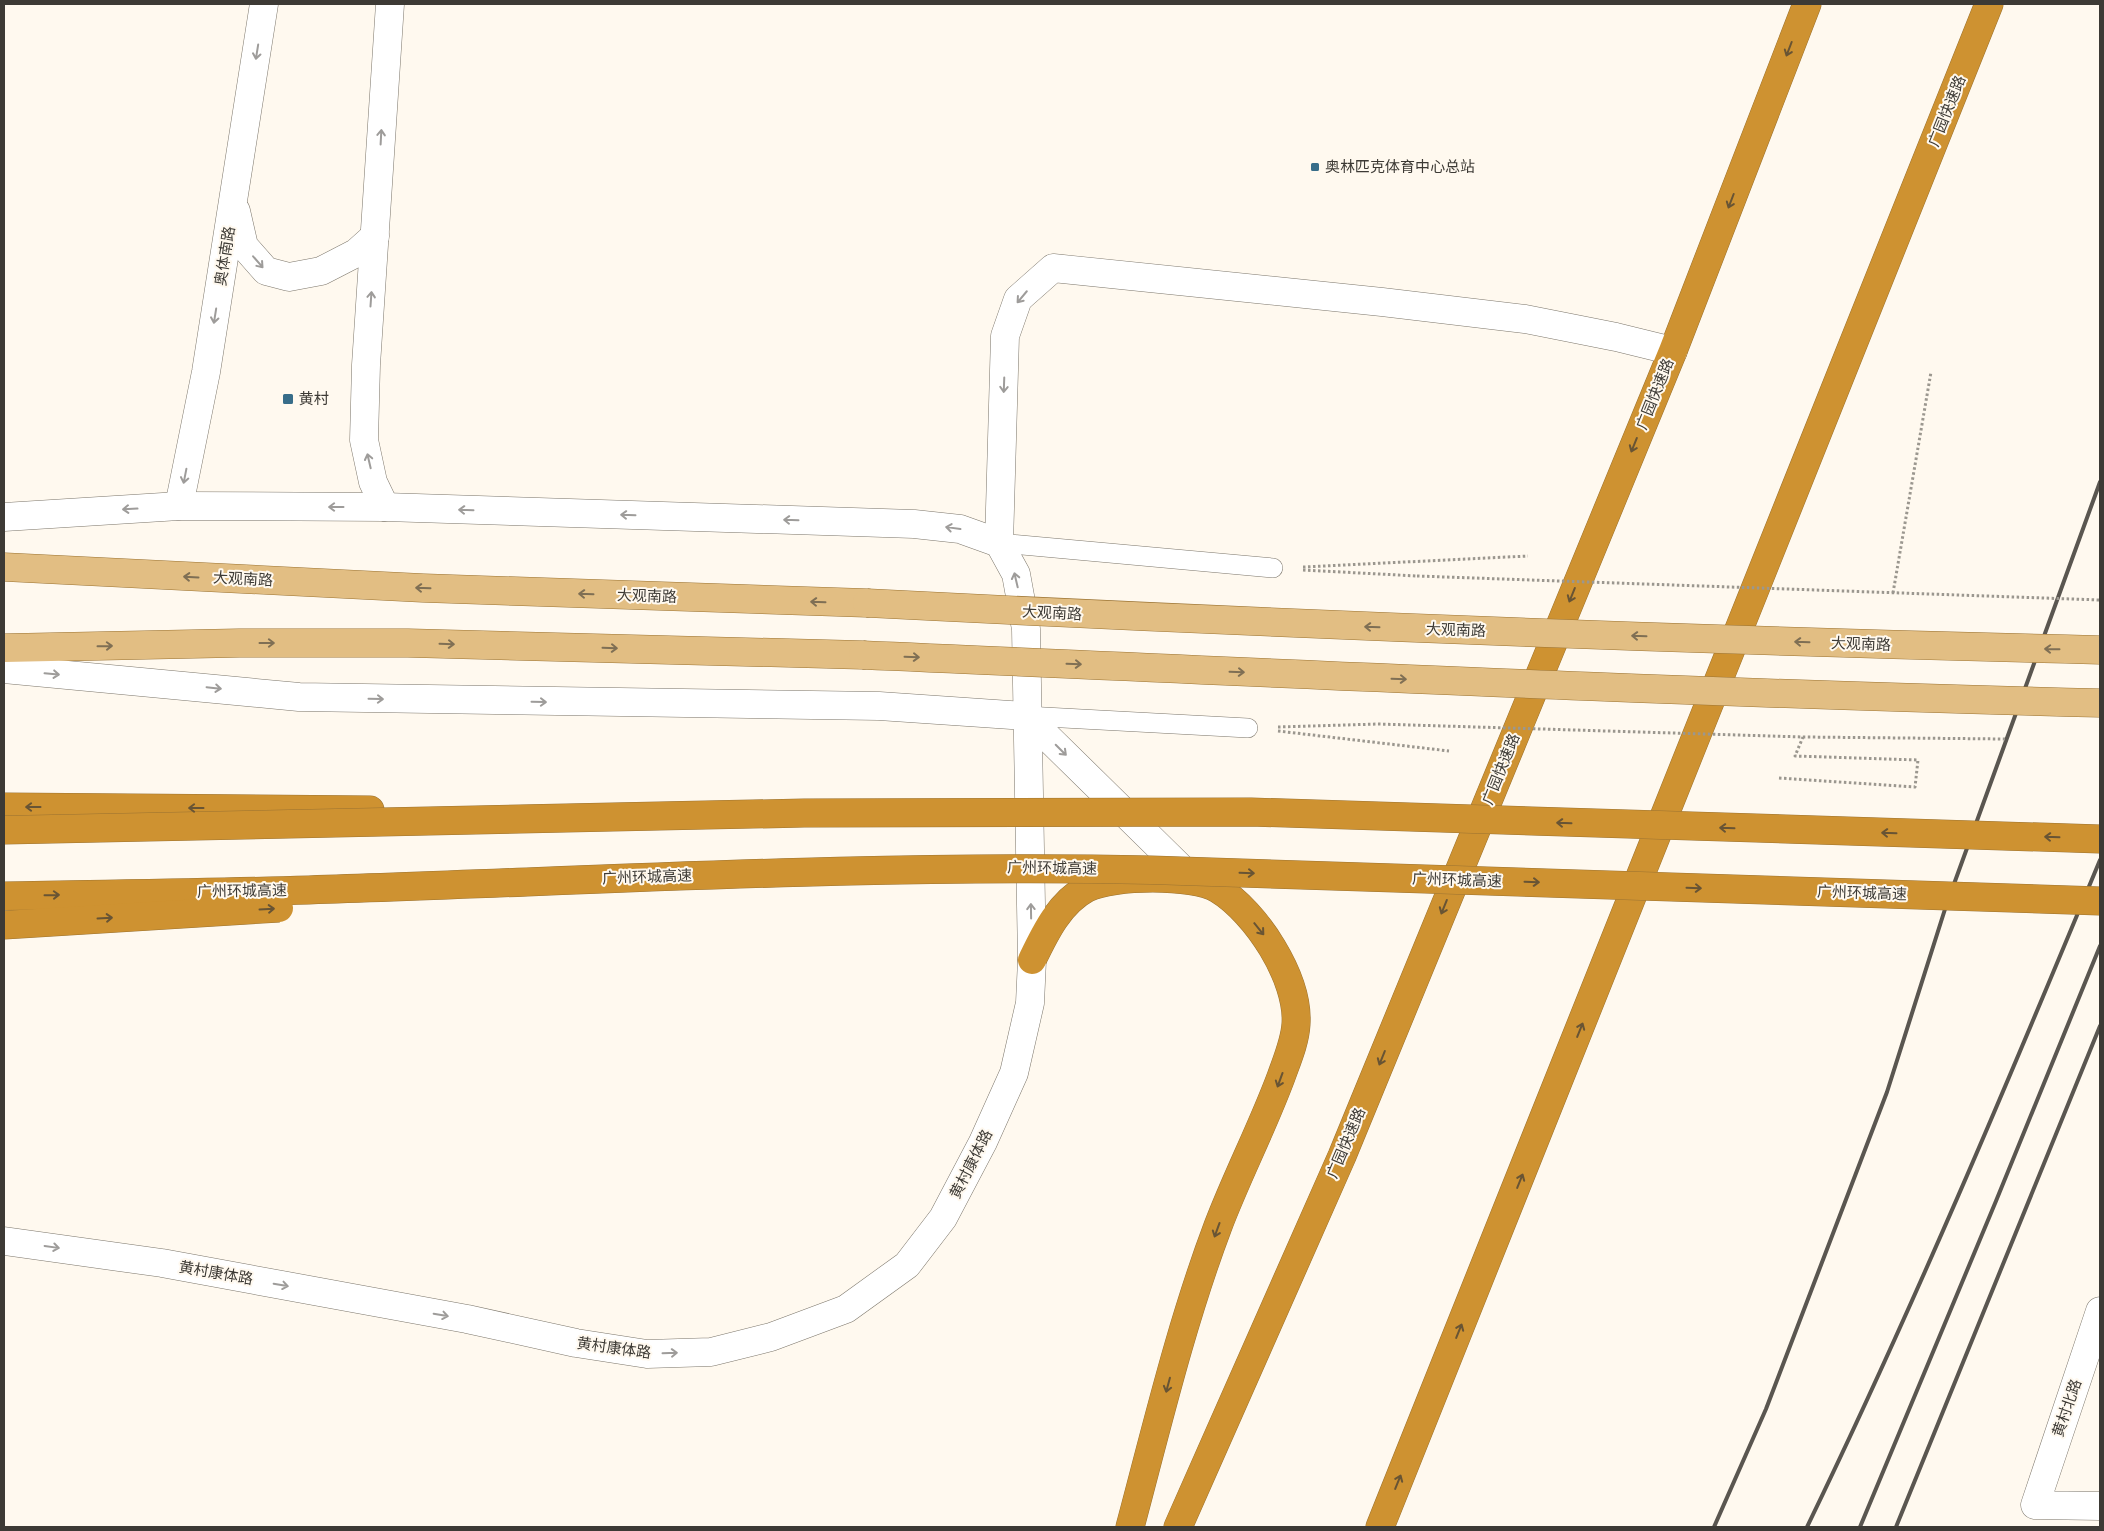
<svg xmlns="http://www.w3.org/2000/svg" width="2104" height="1531" font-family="Mulish,'Noto Sans SC',sans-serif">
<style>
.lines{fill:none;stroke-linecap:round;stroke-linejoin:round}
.lane-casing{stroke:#7c766b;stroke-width:20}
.street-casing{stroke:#7c766b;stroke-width:29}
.secondary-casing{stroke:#7c766b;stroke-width:29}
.primary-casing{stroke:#9b7332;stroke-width:29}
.highway-casing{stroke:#9b7332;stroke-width:29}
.path{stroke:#9b978f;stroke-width:3;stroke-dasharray:2.5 2.5;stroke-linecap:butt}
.lane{stroke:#fff;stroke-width:19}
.street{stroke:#fff;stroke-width:28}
.secondary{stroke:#fff;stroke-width:28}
.primary{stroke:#e2be83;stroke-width:28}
.highway{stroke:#ce9231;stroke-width:28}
.rail{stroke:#5a5650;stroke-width:4}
.primary-bridge-casing{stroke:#9b7332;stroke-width:29;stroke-linecap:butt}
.highway-bridge-casing{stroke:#9b7332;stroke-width:29;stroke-linecap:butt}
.path-bridge{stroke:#9b978f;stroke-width:3;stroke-dasharray:2.5 2.5;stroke-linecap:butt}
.primary-bridge{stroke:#e2be83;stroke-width:28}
.highway-bridge{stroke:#ce9231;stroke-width:28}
.oneway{stroke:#685434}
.oneway2{stroke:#9e9c9a}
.oneway3{stroke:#7f6f54}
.poi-dot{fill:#386d89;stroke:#fff9ef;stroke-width:2}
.labels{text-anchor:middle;stroke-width:4;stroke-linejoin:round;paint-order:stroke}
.street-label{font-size:15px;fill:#3d3a35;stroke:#fff9ef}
.poi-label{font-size:15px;fill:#3d3a35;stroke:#fff9ef;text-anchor:start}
</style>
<rect width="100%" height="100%" fill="#fff9ef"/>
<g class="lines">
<defs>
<g id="lane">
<polyline points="999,543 1273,568"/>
<polyline points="1026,716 1248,728"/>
</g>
<g id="street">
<polyline points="999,543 1005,336 1018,299 1053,268 1382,302 1525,319 1616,337 1673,351"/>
<polyline points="2100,1311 2035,1505 2100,1506"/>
</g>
<g id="secondary">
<polyline points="236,211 244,246 266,271 289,277 321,271 356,253 375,236"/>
<polyline points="179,506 206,372 264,4"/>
<polyline points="385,507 373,482 364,440 366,365 390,4"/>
<polyline points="4,517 179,506 385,507 914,524 960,529 999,543 1016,574 1026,629 1032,960 1030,1003 1014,1073 983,1142 943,1218 907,1265 846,1309 771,1337 711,1352 647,1354 576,1343 467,1319 162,1263 4,1241"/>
<polyline points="4,669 299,697 879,706 1026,716 1193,880"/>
</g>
<g id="primary">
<polyline points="4,567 423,588 867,603"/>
<polyline points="4,648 239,643 408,643 863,655"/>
</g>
<g id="highway">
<polyline points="4,807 370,810"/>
<path d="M1032 960C1045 933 1059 903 1087 888 1113 875 1193 874 1218 889 1256 912 1299 978 1296 1024 1295 1042 1287 1060 1281 1077 1262 1128 1237 1176 1218 1226 1181 1324 1157 1426 1130 1527"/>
<polyline points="1178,1527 1342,1156 1673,351 1807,4"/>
<polyline points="1380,1527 1989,4"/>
</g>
</defs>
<use href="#lane" class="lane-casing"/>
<use href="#street" class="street-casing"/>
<use href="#secondary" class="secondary-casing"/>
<use href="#primary" class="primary-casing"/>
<use href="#highway" class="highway-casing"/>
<g class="path">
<polyline points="1303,567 1528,556"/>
<polyline points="1303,570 1417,576"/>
<polyline points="1893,593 1931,372"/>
<polyline points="1278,727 1378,724"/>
<polyline points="1278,731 1449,751"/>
<polyline points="1779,778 1915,787 1918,760 1795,756 1803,737"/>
</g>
<use href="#lane" class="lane"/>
<use href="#street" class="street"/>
<use href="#secondary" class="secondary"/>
<use href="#primary" class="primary"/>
<use href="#highway" class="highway"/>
<g class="rail">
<polyline points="1714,1527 1766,1409 1887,1092 1946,906 2100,482"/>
<path d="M1807 1527C1913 1308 2007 1084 2100 860"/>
<polyline points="1860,1527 1996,1201 2100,946"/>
<polyline points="1896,1527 2100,1026"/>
</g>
<defs>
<g id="primary-bridge">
<path d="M867 603C1278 624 1689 640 2100 650"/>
<path d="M863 655C1276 673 1688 693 2100 703"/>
</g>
<g id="highway-bridge">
<polyline points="4,830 804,813 1251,812 2100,839"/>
<path d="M4 896C106 894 208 893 309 890 590 881 870 864 1151 870L2100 901"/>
<polyline points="4,925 279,908"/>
</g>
</defs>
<use href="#primary-bridge" class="primary-bridge-casing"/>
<use href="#highway-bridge" class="highway-bridge-casing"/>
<g class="path-bridge">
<polyline points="1417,576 2100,600"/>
<polyline points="1378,724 1803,737 2005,739"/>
</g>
<use href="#primary-bridge" class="primary-bridge"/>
<use href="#highway-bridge" class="highway-bridge"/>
</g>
<defs><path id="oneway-shaft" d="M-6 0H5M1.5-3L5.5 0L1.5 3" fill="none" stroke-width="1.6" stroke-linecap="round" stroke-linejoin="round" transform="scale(1.25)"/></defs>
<g class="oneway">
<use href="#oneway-shaft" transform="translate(1789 49) rotate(111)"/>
<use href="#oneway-shaft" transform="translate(1731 201) rotate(111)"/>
<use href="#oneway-shaft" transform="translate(1634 445) rotate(112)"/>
<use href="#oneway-shaft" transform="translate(1572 595) rotate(112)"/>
<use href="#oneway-shaft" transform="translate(33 807) rotate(-180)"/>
<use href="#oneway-shaft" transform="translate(196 808) rotate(-180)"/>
<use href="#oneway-shaft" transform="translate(1564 823) rotate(-178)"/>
<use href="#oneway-shaft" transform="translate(1727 828) rotate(-178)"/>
<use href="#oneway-shaft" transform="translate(1889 833) rotate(-178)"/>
<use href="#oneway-shaft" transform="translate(2052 837) rotate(-178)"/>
<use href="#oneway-shaft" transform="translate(1247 873) rotate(2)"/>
<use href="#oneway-shaft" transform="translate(1532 882) rotate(2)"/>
<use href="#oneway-shaft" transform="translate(1694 888) rotate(2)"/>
<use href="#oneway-shaft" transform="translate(52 895) rotate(-1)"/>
<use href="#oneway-shaft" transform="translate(1444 907) rotate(112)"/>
<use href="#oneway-shaft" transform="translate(267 909) rotate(-3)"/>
<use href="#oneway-shaft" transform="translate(105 918) rotate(-3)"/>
<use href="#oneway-shaft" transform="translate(1259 929) rotate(51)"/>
<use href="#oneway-shaft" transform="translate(1580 1030) rotate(-68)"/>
<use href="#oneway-shaft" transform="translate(1382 1058) rotate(112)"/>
<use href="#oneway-shaft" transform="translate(1280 1080) rotate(110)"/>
<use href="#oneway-shaft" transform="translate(1520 1181) rotate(-68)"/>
<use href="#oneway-shaft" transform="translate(1217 1230) rotate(110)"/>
<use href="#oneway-shaft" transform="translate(1459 1331) rotate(-68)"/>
<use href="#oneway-shaft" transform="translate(1168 1385) rotate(105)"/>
<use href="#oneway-shaft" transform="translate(1398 1482) rotate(-68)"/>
</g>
<g class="oneway2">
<use href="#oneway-shaft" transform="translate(257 52) rotate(99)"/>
<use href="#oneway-shaft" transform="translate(381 137) rotate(-87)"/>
<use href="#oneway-shaft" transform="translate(258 262) rotate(49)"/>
<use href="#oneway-shaft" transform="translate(1022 297) rotate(130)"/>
<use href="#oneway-shaft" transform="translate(371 299) rotate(-86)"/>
<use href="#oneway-shaft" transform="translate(215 316) rotate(99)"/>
<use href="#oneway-shaft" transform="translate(1004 385) rotate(92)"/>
<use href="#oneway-shaft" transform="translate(369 461) rotate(-103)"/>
<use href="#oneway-shaft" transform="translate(185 476) rotate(101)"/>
<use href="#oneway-shaft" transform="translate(336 507) rotate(-180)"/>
<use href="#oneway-shaft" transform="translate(130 509) rotate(177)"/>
<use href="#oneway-shaft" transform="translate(466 510) rotate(-178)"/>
<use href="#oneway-shaft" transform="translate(628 515) rotate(-178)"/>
<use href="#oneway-shaft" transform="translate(791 520) rotate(-178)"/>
<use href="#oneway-shaft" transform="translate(953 528) rotate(-172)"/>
<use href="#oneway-shaft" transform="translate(1016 580) rotate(-103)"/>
<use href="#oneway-shaft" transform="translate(52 674) rotate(5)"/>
<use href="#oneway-shaft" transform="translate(214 688) rotate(6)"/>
<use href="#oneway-shaft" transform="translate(376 699) rotate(1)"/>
<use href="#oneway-shaft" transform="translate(539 702) rotate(1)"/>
<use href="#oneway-shaft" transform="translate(1061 750) rotate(45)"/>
<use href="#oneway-shaft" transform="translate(1031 911) rotate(-91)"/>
<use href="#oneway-shaft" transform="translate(52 1247) rotate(8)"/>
<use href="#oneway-shaft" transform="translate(281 1285) rotate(10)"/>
<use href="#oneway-shaft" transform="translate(441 1315) rotate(10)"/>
<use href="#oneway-shaft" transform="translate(670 1353) rotate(-2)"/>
</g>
<g class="oneway3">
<use href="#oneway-shaft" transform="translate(191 577) rotate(-177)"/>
<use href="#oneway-shaft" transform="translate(423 588) rotate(-178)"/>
<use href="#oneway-shaft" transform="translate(586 594) rotate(-178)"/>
<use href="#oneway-shaft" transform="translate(818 602) rotate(-178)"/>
<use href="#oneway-shaft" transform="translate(1372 627) rotate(-178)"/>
<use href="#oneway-shaft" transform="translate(1639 636) rotate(-178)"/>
<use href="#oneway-shaft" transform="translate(1802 642) rotate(-178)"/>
<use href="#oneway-shaft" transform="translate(267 643)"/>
<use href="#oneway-shaft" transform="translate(447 644) rotate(2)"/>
<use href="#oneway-shaft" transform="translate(105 646) rotate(-1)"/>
<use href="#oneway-shaft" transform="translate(610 648) rotate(2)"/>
<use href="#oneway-shaft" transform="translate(2052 649) rotate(-179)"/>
<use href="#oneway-shaft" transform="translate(912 657) rotate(2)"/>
<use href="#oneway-shaft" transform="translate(1074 664) rotate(2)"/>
<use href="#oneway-shaft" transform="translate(1237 672) rotate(2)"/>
<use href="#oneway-shaft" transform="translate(1399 679) rotate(2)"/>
</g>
<g class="poi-dot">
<rect x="1310" y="162" width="10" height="10" rx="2.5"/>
<rect x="282" y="393" width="12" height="12" rx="2.5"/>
</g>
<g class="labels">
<g class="street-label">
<text transform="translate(1947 111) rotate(-68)" y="5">广园快速路</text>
<text transform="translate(225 256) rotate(-81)" y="5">奥体南路</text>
<text transform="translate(1655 394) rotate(-68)" y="5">广园快速路</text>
<text transform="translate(243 579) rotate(3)" y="5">大观南路</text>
<text transform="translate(647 596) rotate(2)" y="5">大观南路</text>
<text transform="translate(1052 613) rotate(3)" y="5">大观南路</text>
<text transform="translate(1456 630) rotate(2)" y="5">大观南路</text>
<text transform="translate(1861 644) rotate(2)" y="5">大观南路</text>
<text transform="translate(1501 769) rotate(-68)" y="5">广园快速路</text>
<text transform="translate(1052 868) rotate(1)" y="5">广州环城高速</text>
<text transform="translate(647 877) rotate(-2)" y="5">广州环城高速</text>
<text transform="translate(1457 880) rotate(2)" y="5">广州环城高速</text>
<text transform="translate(242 891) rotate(-1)" y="5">广州环城高速</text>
<text transform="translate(1862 893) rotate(2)" y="5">广州环城高速</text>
<text transform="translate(1346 1143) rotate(-67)" y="5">广园快速路</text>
<text transform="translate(971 1164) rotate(-63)" y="5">黄村康体路</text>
<text transform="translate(216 1273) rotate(10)" y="5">黄村康体路</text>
<text transform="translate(614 1348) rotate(8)" y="5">黄村康体路</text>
<text transform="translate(2067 1408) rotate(-71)" y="5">黄村北路</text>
</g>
<g class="poi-label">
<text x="1325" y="172">奥林匹克体育中心总站</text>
<text x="299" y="404">黄村</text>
</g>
</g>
<rect width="2104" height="1531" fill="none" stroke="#3d3a35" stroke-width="10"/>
</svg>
